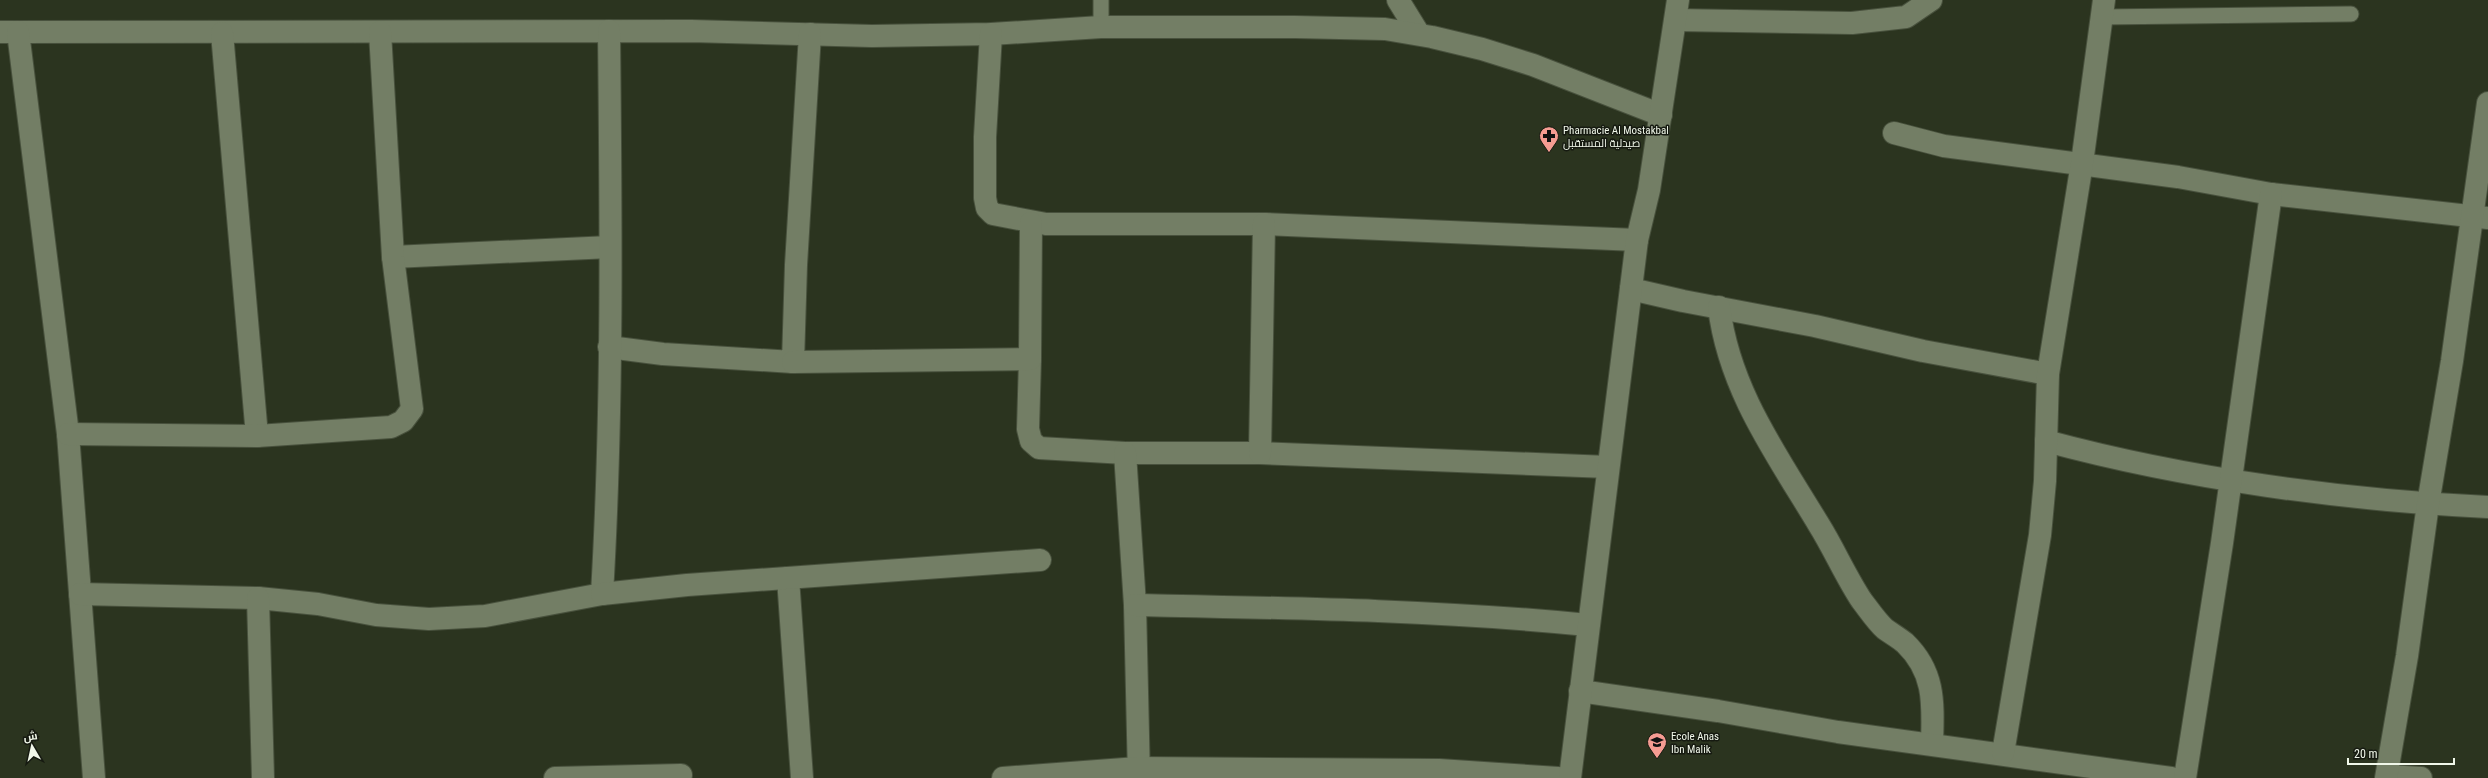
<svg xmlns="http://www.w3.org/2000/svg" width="2488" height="778" font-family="'Roboto Condensed',Cairo,sans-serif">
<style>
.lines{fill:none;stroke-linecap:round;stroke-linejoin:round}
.lane-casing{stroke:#48513d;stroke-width:17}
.street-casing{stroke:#48513d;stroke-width:24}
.lane{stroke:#737e65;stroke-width:15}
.street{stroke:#737e65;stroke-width:22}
.labels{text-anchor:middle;stroke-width:3;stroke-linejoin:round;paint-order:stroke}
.poi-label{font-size:11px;fill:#f0f7e9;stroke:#161a11;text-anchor:start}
</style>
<rect width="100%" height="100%" fill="#2b341f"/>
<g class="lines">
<defs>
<g id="lane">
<polyline points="1101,0 1101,27"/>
<polyline points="2101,17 2351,14"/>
</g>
<g id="street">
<polyline points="1398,0 1419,34"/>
<polyline points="1676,20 1852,23 1906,17 1931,0"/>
<polyline points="0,32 691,31 872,36 991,34 1101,27 1295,27 1385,29 1432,37 1482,49 1533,65 1661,115"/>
<polyline points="18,32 68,434 94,778"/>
<polyline points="222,33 257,436"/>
<polyline points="991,34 985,137 985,198 987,208 993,214 1046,224 1264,224 1637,240"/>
<polyline points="1894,133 1944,146 2178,177 2271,194 2488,218"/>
<polyline points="393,257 610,247"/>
<polyline points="1631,289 1683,301 1815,326 1923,351 2048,374"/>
<path d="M1719 307C1729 390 1777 455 1819 525 1834 549 1846 577 1862 601 1869 610 1877 622 1885 629 1892 634 1899 638 1905 643 1936 673 1933 705 1932 744"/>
<polyline points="609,347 663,354 793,362 796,265 810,34"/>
<polyline points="1030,359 1028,429 1031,441 1039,448 1125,453 1260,453 1608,467"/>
<polyline points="793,362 1030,359 1031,223"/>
<polyline points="68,434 257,436 391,427 403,421 412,409 393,257 380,32"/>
<path d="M2046 441C2187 479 2343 500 2488 507"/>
<polyline points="1125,453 1135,605 1139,778"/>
<polyline points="1260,453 1264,224"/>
<polyline points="788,578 802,778"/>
<path d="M80 594 258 598 318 604 376 615 429 619 485 616 602 594C613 407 611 219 609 31"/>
<polyline points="602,594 687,585 1040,560"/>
<polyline points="258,598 263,778"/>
<path d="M1135 605C1286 608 1438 610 1588 625"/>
<polyline points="1580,691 1718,711 1838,732 2171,778"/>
<polyline points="2003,753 2040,535 2045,481 2048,374 2082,163 2104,0"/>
<polyline points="2387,776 2421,778"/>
<polyline points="555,778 681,775"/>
<polyline points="1003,778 1138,768 1439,770 1558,778"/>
<polyline points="1570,778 1637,240 1649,190 1678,0"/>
<polyline points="2185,778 2222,543 2271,194"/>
<polyline points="2386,778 2407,656 2428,504 2452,361 2488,103"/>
</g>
</defs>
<use href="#lane" class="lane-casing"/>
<use href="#street" class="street-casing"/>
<use href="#lane" class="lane"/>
<use href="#street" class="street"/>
</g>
<defs>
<symbol id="pharmacy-pin" viewBox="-11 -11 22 30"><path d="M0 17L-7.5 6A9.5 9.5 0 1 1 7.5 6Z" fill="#f59c92" stroke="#161a11"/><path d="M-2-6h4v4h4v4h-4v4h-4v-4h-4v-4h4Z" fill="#111"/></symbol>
<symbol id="school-pin" viewBox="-11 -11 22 30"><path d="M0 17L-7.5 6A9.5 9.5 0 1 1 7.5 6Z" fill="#f59c92" stroke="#161a11"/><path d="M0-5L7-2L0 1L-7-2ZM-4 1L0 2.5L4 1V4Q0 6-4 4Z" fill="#111"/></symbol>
</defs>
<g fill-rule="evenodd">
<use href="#pharmacy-pin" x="1538" y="125" width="22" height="30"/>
<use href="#school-pin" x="1646" y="731" width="22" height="30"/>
</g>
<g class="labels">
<g class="poi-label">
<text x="1563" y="134">Pharmacie Al Mostakbal<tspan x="1563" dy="13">صيدلية المستقبل</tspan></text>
<text x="1671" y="740">Ecole Anas<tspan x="1671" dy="13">Ibn Malik</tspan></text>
</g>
</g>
<g transform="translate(32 746) rotate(351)" stroke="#161a11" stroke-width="3" paint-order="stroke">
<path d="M0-3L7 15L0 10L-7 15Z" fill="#f0f7e9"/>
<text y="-6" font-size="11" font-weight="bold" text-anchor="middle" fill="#f0f7e9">ش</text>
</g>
<path d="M2348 758v6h106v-6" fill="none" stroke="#f0f7e9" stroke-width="2"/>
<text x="2354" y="758" font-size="12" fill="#f0f7e9" stroke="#161a11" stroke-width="3" paint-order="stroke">20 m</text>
</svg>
